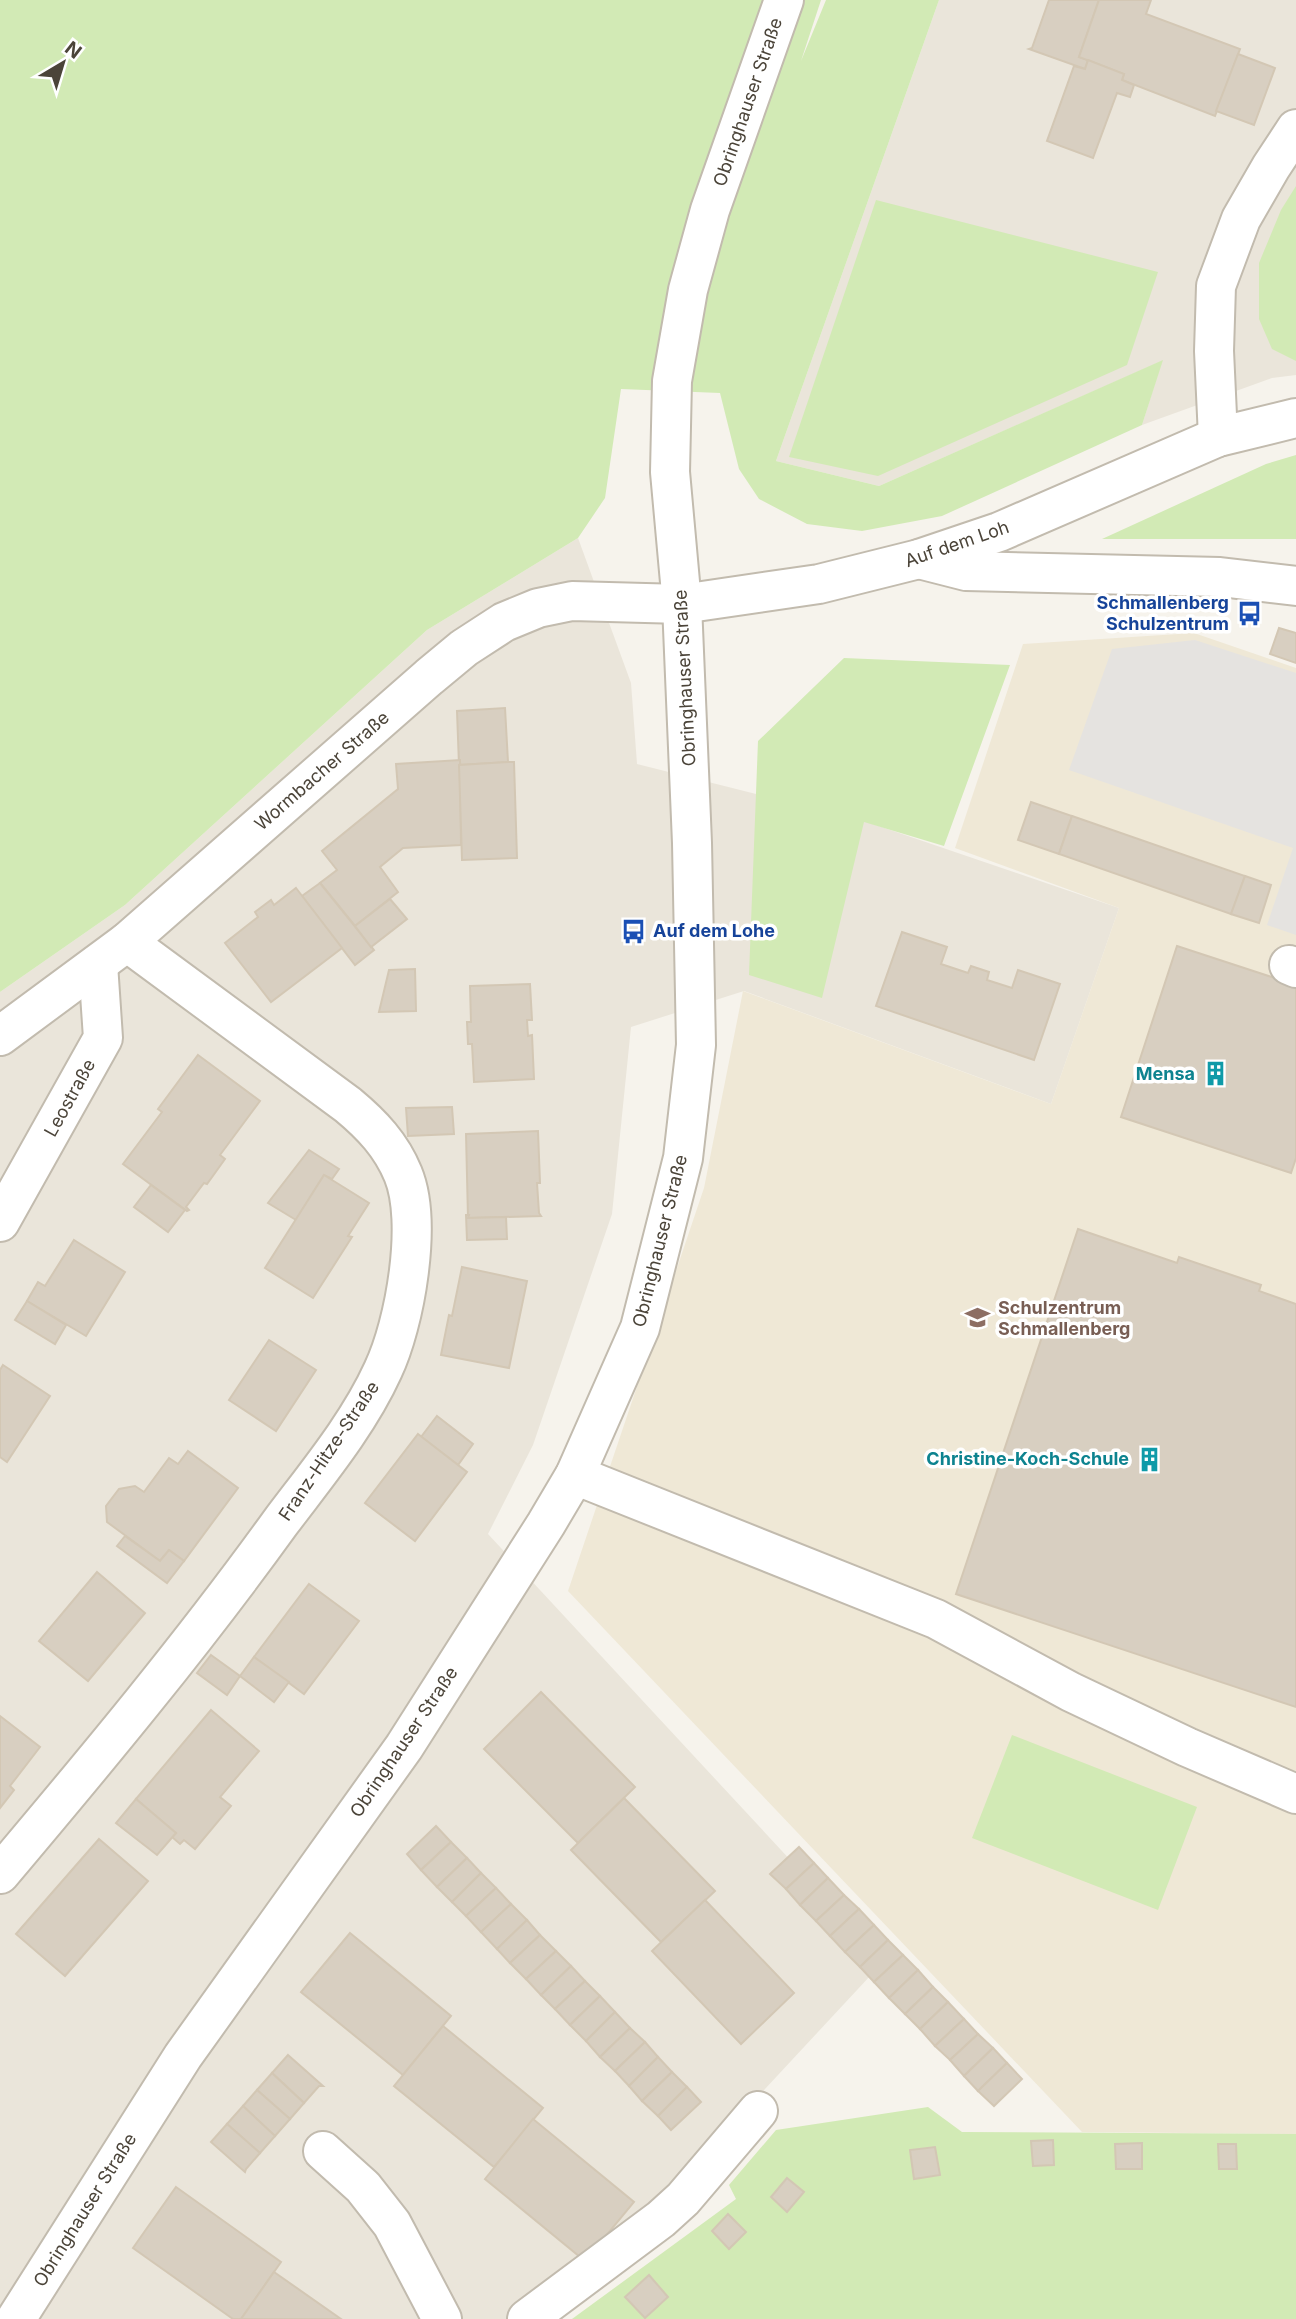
<svg xmlns="http://www.w3.org/2000/svg" width="1296" height="2319" font-family="Inter,sans-serif">
<style>
.residential{fill:#eae5da}
.education{fill:#efe8d6}
.green{fill:#d2eab5}
.parking{fill:#e5e3e0}
.building{fill:#d8cfc1;stroke:#d3c7b4;stroke-width:2}
.lines{fill:none;stroke-linecap:round;stroke-linejoin:round}
.minor-casing{stroke:#c2bbae;stroke-width:42}
.minor{stroke:#fff;stroke-width:38}
.labels{text-anchor:middle;stroke-width:7;stroke-linejoin:round;paint-order:stroke}
.street-label{font-size:18px;fill:#4b4439;stroke:#fff}
.transit-label{font-size:18px;font-weight:bold;fill:#164399;stroke:#fff;text-anchor:end}
.culture-label{font-size:18px;font-weight:bold;fill:#0d838f;stroke:#fff;text-anchor:end}
.education-label{font-size:18px;font-weight:bold;fill:#785e54;stroke:#fff;text-anchor:start}
</style>
<rect width="100%" height="100%" fill="#f6f3ec"/>
<g class="residential">
<polygon points="939,0 1296,0 1296,375 1272,378 1142,425 1162,361 879,486 776,461"/>
<polygon points="578,538 631,683 637,764 864,821 1119,908 1051,1104 744,991 631,1027 612,1214 533,1445 488,1534 884,1961 551,2319 0,2319 0,992 125,905 427,630"/>
</g>
<polygon class="education" points="1194,633 1296,668 1296,2134 1082,2132 568,1591 704,1188 743,991 1051,1104 1119,908 955,848 1023,644"/>
<g class="green">
<polygon points="0,0 821,0 801,61 826,0 939,0 776,461 879,486 1163,360 1142,425 942,516 862,531 807,524 759,499 739,469 720,393 621,389 605,498 578,538 427,630 125,905 0,992"/>
<polygon points="1296,186 1296,361 1272,349 1259,319 1259,263 1281,210"/>
<polygon points="876,200 1158,272 1127,365 878,476 789,457"/>
<polygon points="1296,455 1296,539 1102,539 1266,464"/>
<polygon points="844,658 1010,665 944,846 864,822 822,998 749,975 758,741"/>
<polygon points="1012,1735 1197,1807 1158,1910 972,1838"/>
<polygon points="928,2107 962,2132 1296,2134 1296,2319 572,2319 736,2199 729,2185 776,2130"/>
</g>
<polygon class="parking" points="1195,640 1296,673 1296,935 1267,925 1293,848 1069,770 1112,649"/>
<g class="building">
<polygon points="1049,0 1099,0 1079,57 1088,60 1085,69 1029,49 1032,48"/>
<polygon points="1099,0 1151,0 1146,14 1240,49 1215,116 1122,80 1124,74 1079,57"/>
<polygon points="1238,54 1275,68 1254,125 1216,111"/>
<polygon points="1088,60 1124,74 1122,80 1134,85 1130,97 1117,93 1093,158 1047,141 1074,66 1085,69"/>
<polygon points="1279,628 1296,633 1296,663 1270,654"/>
<polygon points="505,708 508,762 459,765 457,711"/>
<polygon points="460,760 461,845 403,848 380,867 398,892 355,926 320,883 337,870 322,851 398,789 396,764"/>
<polygon points="508,762 514,762 517,858 462,860 459,765"/>
<polygon points="1031,802 1072,816 1059,854 1018,840"/>
<polygon points="1072,816 1245,876 1231,914 1059,854"/>
<polygon points="1245,876 1271,885 1259,923 1231,914"/>
<polygon points="320,883 374,950 355,965 302,896"/>
<polygon points="296,888 342,948 271,1002 225,943 258,917 255,912 271,900 274,905"/>
<polygon points="390,899 407,919 371,947 355,926"/>
<polygon points="902,932 947,947 941,964 968,973 971,966 989,972 987,980 1012,988 1018,970 1060,984 1034,1060 876,1006"/>
<polygon points="1177,946 1296,985 1296,1158 1291,1173 1121,1117"/>
<polygon points="415,969 416,1011 379,1012 389,970"/>
<polygon points="530,984 532,1020 527,1020 528,1036 532,1035 534,1079 474,1082 472,1044 468,1044 467,1022 471,1022 470,986"/>
<polygon points="198,1055 260,1101 220,1155 225,1159 207,1184 204,1183 186,1207 189,1210 187,1211 123,1164 162,1112 158,1109"/>
<polygon points="452,1107 454,1134 408,1136 406,1108"/>
<polygon points="538,1131 540,1183 537,1183 539,1213 541,1216 468,1218 466,1134"/>
<polygon points="309,1150 339,1169 332,1179 324,1175 296,1220 268,1203"/>
<polygon points="324,1175 369,1203 348,1236 352,1237 313,1298 265,1268"/>
<polygon points="151,1185 185,1210 168,1232 134,1207"/>
<polygon points="466,1215 469,1215 468,1218 506,1217 507,1239 467,1240"/>
<polygon points="1078,1229 1177,1263 1179,1257 1261,1285 1259,1291 1296,1304 1296,1707 956,1594"/>
<polygon points="74,1240 125,1272 86,1336 27,1301 38,1282 45,1286"/>
<polygon points="462,1267 527,1281 509,1368 441,1355 449,1315 452,1316"/>
<polygon points="27,1301 66,1325 55,1344 15,1320"/>
<polygon points="269,1340 316,1370 276,1431 229,1400"/>
<polygon points="3,1365 50,1396 7,1462 0,1457 0,1370"/>
<polygon points="437,1416 473,1444 458,1465 421,1437"/>
<polygon points="418,1434 467,1472 415,1541 365,1503"/>
<polygon points="188,1451 238,1488 184,1561 169,1550 160,1561 107,1522 106,1506 119,1489 135,1486 144,1492 169,1458 178,1464"/>
<polygon points="125,1536 160,1561 169,1550 184,1561 167,1583 117,1546"/>
<polygon points="97,1572 145,1613 88,1681 39,1641"/>
<polygon points="309,1584 359,1621 304,1694 254,1657"/>
<polygon points="211,1655 240,1676 227,1695 197,1673"/>
<polygon points="254,1657 289,1682 274,1702 240,1676"/>
<polygon points="541,1692 635,1787 578,1843 484,1749"/>
<polygon points="211,1710 259,1751 220,1797 231,1806 195,1849 184,1840 180,1844 172,1837 176,1833 136,1799"/>
<polygon points="0,1716 40,1747 10,1786 14,1790 0,1808"/>
<polygon points="624,1798 715,1891 661,1942 571,1850"/>
<polygon points="136,1799 176,1833 157,1855 116,1823"/>
<polygon points="436,1826 451,1842 421,1870 407,1854"/>
<polygon points="99,1839 148,1881 65,1976 16,1934"/>
<polygon points="451,1842 467,1858 437,1887 421,1870"/>
<polygon points="799,1847 814,1863 786,1889 770,1874"/>
<polygon points="467,1858 481,1873 452,1902 437,1887"/>
<polygon points="814,1863 828,1878 800,1905 786,1889"/>
<polygon points="481,1873 496,1888 466,1916 452,1902"/>
<polygon points="828,1878 844,1895 816,1921 800,1905"/>
<polygon points="496,1888 511,1904 481,1932 466,1916"/>
<polygon points="844,1895 859,1909 830,1936 816,1921"/>
<polygon points="705,1900 794,1993 741,2044 652,1951"/>
<polygon points="511,1904 527,1920 497,1949 481,1932"/>
<polygon points="859,1909 874,1925 845,1952 830,1936"/>
<polygon points="527,1920 540,1935 510,1963 497,1949"/>
<polygon points="874,1925 888,1940 860,1967 845,1952"/>
<polygon points="350,1933 451,2016 403,2075 301,1992"/>
<polygon points="540,1935 556,1951 526,1979 510,1963"/>
<polygon points="888,1940 903,1955 874,1982 860,1967"/>
<polygon points="556,1951 571,1966 541,1995 526,1979"/>
<polygon points="903,1955 918,1970 889,1998 874,1982"/>
<polygon points="571,1966 585,1981 555,2009 541,1995"/>
<polygon points="918,1970 933,1987 905,2014 889,1998"/>
<polygon points="585,1981 600,1996 570,2025 555,2009"/>
<polygon points="933,1987 948,2002 920,2029 905,2014"/>
<polygon points="600,1996 615,2012 586,2041 570,2025"/>
<polygon points="948,2002 964,2019 935,2046 920,2029"/>
<polygon points="615,2012 630,2028 600,2057 586,2041"/>
<polygon points="964,2019 978,2034 950,2060 935,2046"/>
<polygon points="443,2026 543,2108 494,2167 394,2086"/>
<polygon points="630,2028 645,2042 615,2071 600,2057"/>
<polygon points="978,2034 993,2048 964,2076 950,2060"/>
<polygon points="645,2042 658,2057 629,2086 615,2071"/>
<polygon points="993,2048 1007,2063 978,2091 964,2076"/>
<polygon points="288,2055 323,2086 319,2086 304,2103 272,2073"/>
<polygon points="658,2057 672,2072 642,2101 629,2086"/>
<polygon points="1007,2063 1022,2079 994,2106 978,2091"/>
<polygon points="672,2072 687,2087 658,2116 642,2101"/>
<polygon points="272,2073 304,2103 290,2119 257,2090"/>
<polygon points="687,2087 701,2102 671,2130 658,2116"/>
<polygon points="257,2090 290,2119 275,2136 243,2106"/>
<polygon points="243,2106 275,2136 260,2153 227,2124"/>
<polygon points="533,2119 634,2202 585,2261 485,2179"/>
<polygon points="227,2124 260,2153 246,2169 245,2172 211,2142"/>
<polygon points="1053,2140 1054,2165 1033,2166 1031,2141"/>
<polygon points="1142,2143 1142,2169 1116,2169 1115,2144"/>
<polygon points="1218,2144 1236,2144 1237,2169 1219,2169"/>
<polygon points="935,2147 940,2175 914,2179 910,2150"/>
<polygon points="787,2178 804,2192 787,2212 771,2197"/>
<polygon points="176,2187 281,2262 241,2319 233,2319 133,2248"/>
<polygon points="728,2214 746,2232 729,2249 712,2231"/>
<polygon points="274,2272 341,2319 241,2319"/>
<polygon points="649,2275 668,2297 645,2318 625,2297"/>
</g>
<g class="lines">
<defs>
<g id="minor">
<polyline points="1218,437 1214,351 1216,286 1241,219 1271,167 1296,129"/>
<polyline points="919,559 966,571 1220,577 1296,586"/>
<polyline points="1289,965 1296,968"/>
<polyline points="0,1036 127,942 429,677 464,648 504,622 538,608 572,601 682,604 819,584 919,559 999,532 1218,437 1296,418"/>
<polyline points="0,1222 103,1038 98,964"/>
<polyline points="575,1475 936,1619 1071,1692 1187,1747 1296,1794"/>
<path d="M0 1874C97 1759 192 1645 280 1523 316 1475 358 1425 383 1370 405 1324 423 1222 403 1174 391 1145 372 1125 348 1105L127 942"/>
<polyline points="323,2151 363,2187 392,2224 442,2319"/>
<polyline points="16,2319 183,2056 404,1747 546,1524 575,1475 640,1328 683,1158 696,1045 692,843 682,604 670,472 672,381 688,290 710,210 784,0"/>
<polyline points="527,2319 661,2219 683,2199 758,2111"/>
</g>
</defs>
<use href="#minor" class="minor-casing"/>
<use href="#minor" class="minor"/>
</g>
<defs>
<symbol id="bus-bare" viewBox="-9 -9 18 18"><path d="M-5-6H5V4H4V6H2V4H-2V6H-4V4H-5ZM-3.5-4V0h7V-4ZM-3.5 1.2v1.5H-2V1.2ZM2 1.2v1.5H3.5V1.2Z" fill="#1a4fb4" stroke="#fff" stroke-width="2.5" paint-order="stroke"/></symbol>
<symbol id="building-bare" viewBox="-9 -9 18 18"><path d="M-4-6H4V6H1V3H-1V6H-4ZM-2.5-4.3h1.7v1.8h-1.7ZM.8-4.3h1.7v1.8H.8ZM-2.5-1h1.7V.8h-1.7ZM.8-1h1.7V.8H.8Z" fill="#0f9aa8" stroke="#fff" stroke-width="2.5" paint-order="stroke"/></symbol>
<symbol id="school-bare" viewBox="-9 -9 18 18"><path d="M0-5L7-2L0 1L-7-2ZM-4 1L0 2.5L4 1V4Q0 6-4 4Z" fill="#8d6e63" stroke="#fff" stroke-width="2.5" paint-order="stroke"/></symbol>
</defs>
<g fill-rule="evenodd">
<use href="#bus-bare" x="1232" y="596" width="35" height="35"/>
<use href="#bus-bare" x="616" y="914" width="35" height="35"/>
<use href="#building-bare" x="1198" y="1056" width="35" height="35"/>
<use href="#school-bare" x="960" y="1300" width="35" height="35"/>
<use href="#building-bare" x="1132" y="1442" width="35" height="35"/>
</g>
<g class="labels">
<g class="street-label">
<text transform="translate(748 102) rotate(-71)" y="6">Obringhauser Straße</text>
<text transform="translate(957 544) rotate(-19)" y="6">Auf dem Loh</text>
<text transform="translate(685 678) rotate(-93)" y="6">Obringhauser Straße</text>
<text transform="translate(322 771) rotate(-41)" y="6">Wormbacher Straße</text>
<text transform="translate(70 1098) rotate(-61)" y="6">Leostraße</text>
<text transform="translate(660 1241) rotate(-76)" y="6">Obringhauser Straße</text>
<text transform="translate(329 1451) rotate(-56)" y="6">Franz-Hitze-Straße</text>
<text transform="translate(404 1742) rotate(-56)" y="6">Obringhauser Straße</text>
<text transform="translate(85 2210) rotate(-58)" y="6">Obringhauser Straße</text>
</g>
<g class="transit-label">
<text x="1229" y="609">Schmallenberg<tspan x="1229" dy="21">Schulzentrum</tspan></text>
<text x="653" y="937" text-anchor="start">Auf dem Lohe</text>
</g>
<g class="culture-label">
<text x="1195" y="1080">Mensa</text>
<text x="1129" y="1465">Christine-Koch-Schule</text>
</g>
<g class="education-label">
<text x="998" y="1314">Schulzentrum<tspan x="998" dy="21">Schmallenberg</tspan></text>
</g>
</g>
<g transform="translate(63 63) rotate(38)" stroke="#ffffff" stroke-width="5" paint-order="stroke">
<path d="M0-5L12 26L0 18L-12 26Z" fill="#4b4439"/>
<text y="-10" font-size="19" font-weight="bold" text-anchor="middle" fill="#4b4439">N</text>
</g>
</svg>
